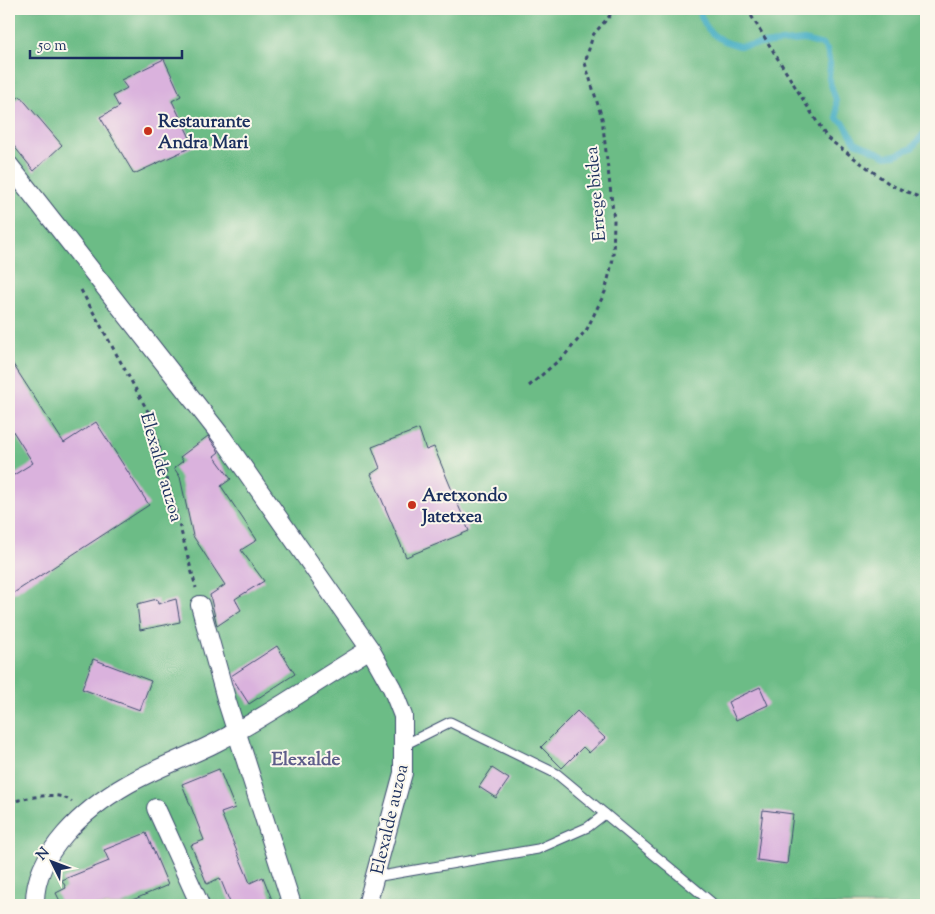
<svg xmlns="http://www.w3.org/2000/svg" width="935" height="914" font-family="'Sorts Mill Goudy',serif">
<style>
.forest{fill:#6cbc86;stroke:#447672}
.lines{fill:none;stroke-linecap:round;stroke-linejoin:round}
.stream{stroke:#44adc3;stroke-width:6}
.building{fill:#dab2dd}
.lane-casing{stroke:#3b4a6d;stroke-width:11}
.street-casing{stroke:#3b4a6d;stroke-width:20}
.path{stroke:#3b4a6d;stroke-width:3;stroke-dasharray:4 4;stroke-linecap:butt}
.lane{stroke:#fff;stroke-width:9}
.street{stroke:#fff;stroke-width:18}
.poi-dot{fill:#c8321e;stroke:#fbf7ec;stroke-width:2}
.labels{text-anchor:middle;stroke-width:4;stroke-linejoin:round;paint-order:stroke}
.poi-label{font-size:18px;font-weight:bold;fill:#1b2f5e;stroke:#fbf7ec;text-anchor:start}
.street-label{font-size:18px;fill:#1b2f5e;stroke:#fbf7ec}
.neighbourhood-label{font-size:19px;font-weight:bold;fill:#5e5d8a;stroke:#fbf7ec}
</style>
<rect width="100%" height="100%" fill="#fbf7ec"/>
<filter id="ink" filterUnits="userSpaceOnUse"><feTurbulence type="fractalNoise" baseFrequency=".02" numOctaves="2"/><feDisplacementMap in="SourceGraphic" scale="10" xChannelSelector="R" yChannelSelector="G"/><feConvolveMatrix kernelMatrix="1 2 1 2 8 2 1 2 1" color-interpolation-filters="sRGB"/></filter>
<filter id="wash" filterUnits="userSpaceOnUse"><feTurbulence type="fractalNoise" baseFrequency=".0096" numOctaves="4" result="noise"/><feDisplacementMap in="SourceGraphic" scale="20" xChannelSelector="R" yChannelSelector="G"/><feGaussianBlur stdDeviation="1.12" result="paint"/><feColorMatrix in="noise" values="0 0 0 0 0 0 0 0 0 0 0 0 0 0 0 0 0 1.4 0 .05"/><feComposite in="paint" operator="in"/></filter>
<g filter="url(#wash)">
<rect width="100%" height="100%" fill="#eee4c5"/>
<rect class="forest" x="9" y="9" width="917" height="896"/>
<g class="lines">
<path class="stream" d="M699 9C705 32 716 40 739 46L804 40 823 45 827 50 830 64 829 79 836 100 837 119 844 123 855 142 886 156 895 155 912 148 926 131"/>
</g>
<g id="blocks">
<g class="building">
<polygon points="164,59 181,96 172,101 194,146 134,174 100,117 119,107 113,96 127,88 121,80"/>
<polygon points="20,96 62,145 34,171 9,140 9,106"/>
<polygon points="9,358 64,443 96,422 149,505 9,596 9,478 33,463 9,425"/>
<polygon points="419,429 426,450 434,447 469,531 406,557 371,474 380,468 372,447"/>
<polygon points="208,436 219,452 214,456 231,479 221,486 257,540 241,550 264,581 235,599 241,610 217,626 210,595 225,585 193,536 180,477 174,468 183,461 180,457"/>
<polygon points="157,599 158,604 176,599 180,622 140,630 137,604"/>
<polygon points="277,646 295,674 249,704 231,676"/>
<polygon points="93,659 151,681 140,710 82,689"/>
<polygon points="760,687 768,705 736,720 728,702"/>
<polygon points="577,711 605,738 589,753 583,747 562,768 541,747"/>
<polygon points="492,768 509,779 496,798 479,787"/>
<polygon points="219,769 235,808 221,813 250,883 263,877 274,905 231,905 220,878 207,884 191,845 204,840 182,784"/>
<polygon points="763,810 793,814 787,864 757,860"/>
<polygon points="146,833 168,885 121,905 62,905 56,893 66,888 62,880 109,861 104,850"/>
</g>
</g>
</g>
<g filter="url(#ink)">
<use href="#blocks" fill-opacity="0" stroke="#3b4a6d" stroke-width="1"/>
<g class="lines">
<defs>
<g id="lane">
<polyline points="404,745 450,722 557,774 711,902 712,905"/>
<polyline points="375,877 538,849 588,827 605,814"/>
</g>
<g id="street">
<polyline points="9,165 222,437 370,649 392,688 403,716 403,773 367,905"/>
<polyline points="200,605 227,702 292,905"/>
<polyline points="156,808 200,905"/>
<path d="M35 905C33 853 86 808 128 784 156 768 188 757 217 742 270 715 319 680 370 649"/>
</g>
</defs>
<use href="#lane" class="lane-casing"/>
<use href="#street" class="street-casing"/>
<g class="path">
<polyline points="747,9 827,138 891,185 926,200"/>
<polyline points="810,9 830,13 926,10"/>
<polyline points="81,290 151,417 196,588"/>
<polyline points="529,386 565,355 587,329 605,292 613,259 614,220 602,118 585,63 593,35 612,13 643,9"/>
<path d="M9 802C27 799 57 789 72 802"/>
</g>
<use href="#lane" class="lane"/>
<use href="#street" class="street"/>
</g>
</g>
<g class="poi-dot">
<circle cx="148" cy="131" r="5"/>
<circle cx="412" cy="505" r="5"/>
</g>
<g class="labels">
<g class="poi-label">
<text x="158" y="127">Restaurante<tspan x="158" dy="21">Andra Mari</tspan></text>
<text x="422" y="501">Aretxondo<tspan x="422" dy="21">Jatetxea</tspan></text>
</g>
<g class="street-label">
<text transform="translate(595 194) rotate(-95)" y="6">Errege bidea</text>
<text transform="translate(162 467) rotate(74)" y="6">Elexalde auzoa</text>
<text transform="translate(389 819) rotate(-77)" y="6">Elexalde auzoa</text>
</g>
<g class="neighbourhood-label">
<text x="306" y="765">Elexalde</text>
</g>
</g>
<rect width="935" height="914" fill="none" stroke="#fbf7ec" stroke-width="30"/>
<g transform="translate(52 862) rotate(312)" stroke="#fbf7ec" stroke-width="4" paint-order="stroke">
<path d="M0-4L9 19L0 12L-9 19Z" fill="#1b2f5e"/>
<text y="-8" font-size="14" font-weight="bold" text-anchor="middle" fill="#1b2f5e">N</text>
</g>
<path d="M30 50v8h152v-8" fill="none" stroke="#1b2f5e" stroke-width="2.5"/>
<text x="38" y="50" font-size="15" fill="#1b2f5e" stroke="#fbf7ec" stroke-width="4" paint-order="stroke">50 m</text>
</svg>
